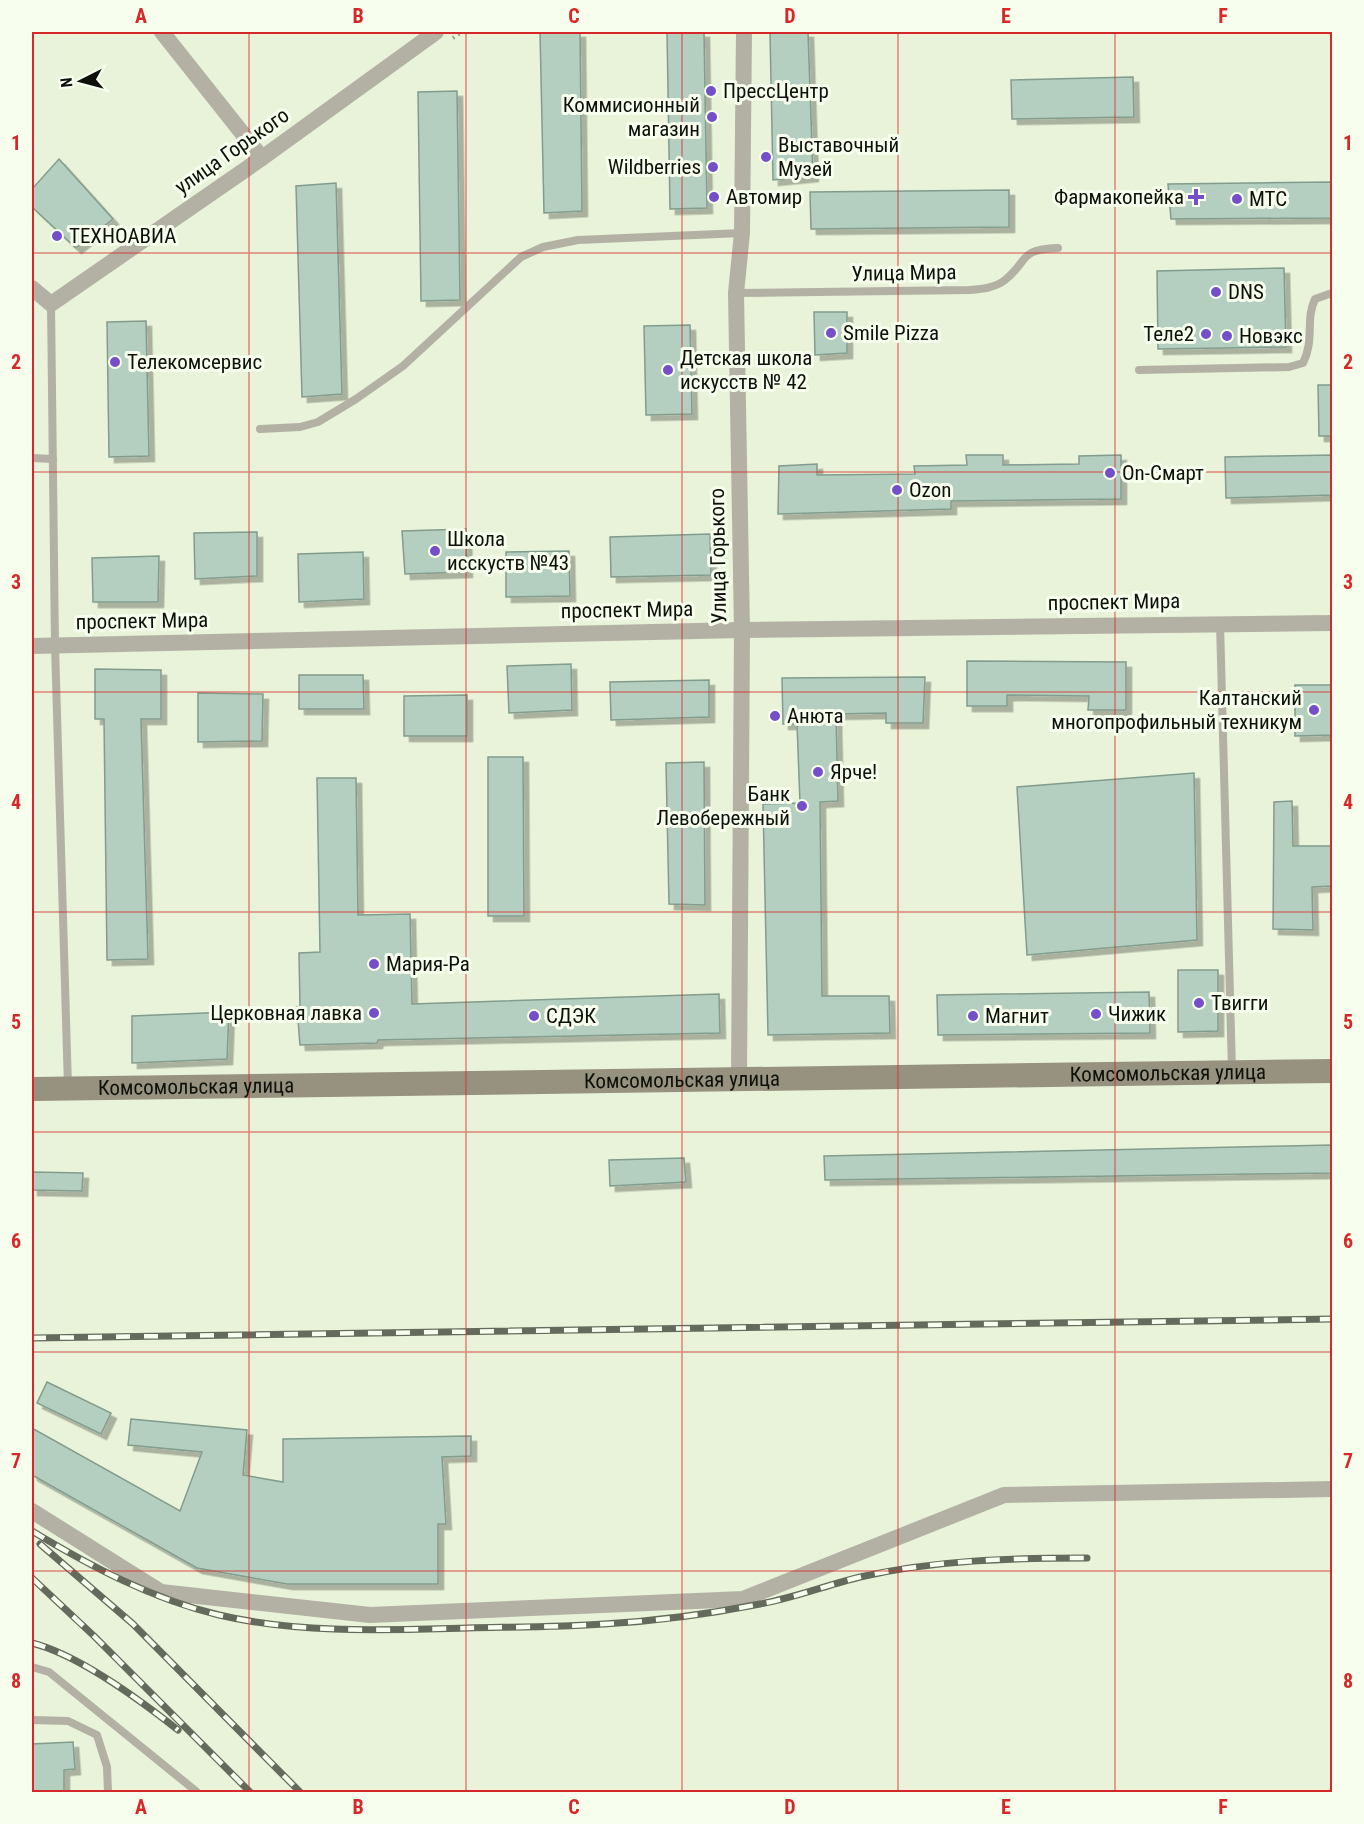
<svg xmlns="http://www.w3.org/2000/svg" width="1364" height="1824" font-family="'Roboto Condensed',sans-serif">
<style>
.building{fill:#b4cfbf;stroke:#829c8d;stroke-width:1.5;filter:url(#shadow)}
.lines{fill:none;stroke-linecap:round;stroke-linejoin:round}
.path{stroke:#8f9684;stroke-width:4;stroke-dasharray:1.5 4.5;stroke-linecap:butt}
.lane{stroke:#b3b0a4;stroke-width:8}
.street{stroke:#b3b0a4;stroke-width:16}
.secondary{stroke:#979180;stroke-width:24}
.rail-casing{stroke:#656b5c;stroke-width:7}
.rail{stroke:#f7feee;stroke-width:4.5;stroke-dasharray:14;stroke-linecap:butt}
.grid{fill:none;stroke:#d62828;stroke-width:1.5;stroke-opacity:0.55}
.poi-dot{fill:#744fc8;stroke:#f7feee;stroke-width:2}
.labels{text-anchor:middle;stroke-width:6;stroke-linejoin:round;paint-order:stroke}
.poi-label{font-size:21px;fill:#0e1109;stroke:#f7feee;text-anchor:start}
.street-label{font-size:21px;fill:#0e1109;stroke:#f7feee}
.neatline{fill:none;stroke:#d62828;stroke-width:2}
.grid-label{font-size:20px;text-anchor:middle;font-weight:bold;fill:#d62828}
</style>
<defs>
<filter id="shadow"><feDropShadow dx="5.5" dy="5.5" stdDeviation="0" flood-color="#0004"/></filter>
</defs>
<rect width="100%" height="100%" fill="#e8f3d9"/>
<g class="building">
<polygon points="540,32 580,32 582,211 544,213"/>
<polygon points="667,32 704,32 707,208 670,209"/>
<polygon points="770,32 808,32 813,176 773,180"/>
<polygon points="1133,77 1134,117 1012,119 1011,80"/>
<polygon points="457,91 460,300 421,301 418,92"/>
<polygon points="59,159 113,219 76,248 32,207 32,189"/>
<polygon points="1332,182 1332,218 1171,219 1168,184"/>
<polygon points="336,183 342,394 302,397 296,186"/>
<polygon points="1009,190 1009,227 811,229 810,192"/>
<polygon points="1284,268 1286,347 1158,349 1157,271"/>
<polygon points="814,312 847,312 847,353 815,355"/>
<polygon points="146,321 149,456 109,457 107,322"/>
<polygon points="690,325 692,414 646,415 644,326"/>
<polygon points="1318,385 1332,385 1332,436 1319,436"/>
<polygon points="966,455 1003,455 1003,465 1079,464 1079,456 1121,455 1121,499 951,501 951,509 778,514 779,466 817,464 817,475 915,474 914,466 967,465"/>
<polygon points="1332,455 1332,495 1226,498 1225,457"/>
<polygon points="466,529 467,572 405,574 402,531"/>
<polygon points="257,532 257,576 195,579 194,533"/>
<polygon points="710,534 711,575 611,577 610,537"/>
<polygon points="569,551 570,596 506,597 506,552"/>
<polygon points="363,552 364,599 299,602 298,554"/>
<polygon points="159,556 158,602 93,602 92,558"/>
<polygon points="967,661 1126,662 1126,710 1088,710 1089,696 1007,695 1007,706 967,706"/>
<polygon points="571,664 572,710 509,713 507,666"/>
<polygon points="95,669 161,670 161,719 141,719 148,959 107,960 104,719 95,719"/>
<polygon points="299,675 363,675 364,709 299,709"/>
<polygon points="925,677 923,723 886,723 886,713 836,714 838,801 820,802 822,996 889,996 890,1033 768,1035 763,804 800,803 797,724 783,724 782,678"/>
<polygon points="709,680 709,717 611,720 610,682"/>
<polygon points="1295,685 1332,685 1332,735 1295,736"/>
<polygon points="198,693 263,694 262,741 198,742"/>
<polygon points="467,695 467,736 404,736 404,696"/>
<polygon points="488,757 523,757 524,916 488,916"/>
<polygon points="704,762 705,905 669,904 666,763"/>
<polygon points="1194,773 1197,940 1027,955 1017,787"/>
<polygon points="317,778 356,778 358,915 410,914 412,1004 719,994 720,1033 378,1040 377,1043 300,1045 297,1007 300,1007 299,953 320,952"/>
<polygon points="1292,801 1293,846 1332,846 1332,886 1312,887 1313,930 1273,929 1274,802"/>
<polygon points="1178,970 1218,970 1218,1031 1178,1032"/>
<polygon points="1149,992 1150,1033 938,1035 937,995"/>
<polygon points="229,1012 227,1059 132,1063 132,1016"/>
<polygon points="1332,1145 1332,1173 825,1180 824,1156"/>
<polygon points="684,1158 686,1182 610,1186 609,1160"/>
<polygon points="32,1172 83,1173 82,1191 32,1190"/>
<polygon points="47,1382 111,1413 101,1434 37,1403"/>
<polygon points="131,1419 247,1430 243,1475 283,1482 283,1439 471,1436 471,1456 442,1457 446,1524 438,1524 438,1584 287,1584 197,1568 32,1475 32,1428 180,1511 202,1452 128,1445"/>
<polygon points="73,1742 75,1769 64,1770 64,1792 32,1792 32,1744"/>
</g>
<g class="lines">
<polyline class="path" points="453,38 462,32"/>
<g class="lane">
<path d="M736 293 969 290C981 289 995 288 1005 280 1029 261 1018 249 1058 248"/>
<polyline points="51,304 55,646 68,1087"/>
<path d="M1139 370 1289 367 1303 363C1315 339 1305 320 1315 299L1332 293"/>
<polyline points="260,429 300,427 318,422 356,399 403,366 521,257 543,247 578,240 742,233"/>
<polyline points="32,458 53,459"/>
<polyline points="1220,623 1232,1071"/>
<polyline points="32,1667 49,1672 197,1792"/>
<polyline points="32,1720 68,1721 97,1735 107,1767 108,1792"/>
</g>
<g class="street">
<polyline points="162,32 262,158"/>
<polyline points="32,288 51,304 262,158 436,32"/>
<polyline points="32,646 742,630 1332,623"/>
<polyline points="739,1080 742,630 736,293 742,233 744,32"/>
<polyline points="32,1511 161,1592 370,1615 743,1599 1004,1495 1332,1489"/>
</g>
<path class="secondary" id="s1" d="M32 1089 1332 1071"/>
<defs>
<g id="rail">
<polyline points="32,1338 1332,1319"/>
<path d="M32 1531C90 1566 152 1599 219 1615 300 1634 386 1630 468 1628 513 1627 559 1627 604 1624 656 1621 709 1614 760 1604 794 1598 827 1585 860 1577 935 1560 1011 1558 1087 1558"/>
<polyline points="40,1544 133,1624 300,1792"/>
<polyline points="32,1578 94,1636 250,1792"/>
<path d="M32 1643C79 1655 140 1700 178 1730"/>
</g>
</defs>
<use href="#rail" class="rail-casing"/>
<use href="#rail" class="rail"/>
</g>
<path class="grid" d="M249 32V1792M466 32V1792M682 32V1792M898 32V1792M1115 32V1792M32 253H1332M32 472H1332M32 692H1332M32 912H1332M32 1132H1332M32 1352H1332M32 1571H1332"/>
<g class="poi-dot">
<circle cx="711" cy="91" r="6"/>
<circle cx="712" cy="117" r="6"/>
<circle cx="766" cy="157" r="6"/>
<circle cx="713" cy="167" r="6"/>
<circle cx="714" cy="197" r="6"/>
<path d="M1193 188h6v6h6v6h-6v6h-6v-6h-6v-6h6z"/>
<circle cx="1237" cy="199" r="6"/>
<circle cx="57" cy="236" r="6"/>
<circle cx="1216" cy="292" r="6"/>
<circle cx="831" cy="333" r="6"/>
<circle cx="1206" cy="334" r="6"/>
<circle cx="1227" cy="336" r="6"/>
<circle cx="115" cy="362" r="6"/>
<circle cx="668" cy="370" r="6"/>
<circle cx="1110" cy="473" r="6"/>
<circle cx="897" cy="490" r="6"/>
<circle cx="435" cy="551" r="6"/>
<circle cx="1314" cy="710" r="6"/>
<circle cx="775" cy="716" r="6"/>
<circle cx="818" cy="772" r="6"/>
<circle cx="802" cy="806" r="6"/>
<circle cx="374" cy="964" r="6"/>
<circle cx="1199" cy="1003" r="6"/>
<circle cx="374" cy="1013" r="6"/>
<circle cx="1096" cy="1014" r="6"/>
<circle cx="534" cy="1016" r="6"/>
<circle cx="973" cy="1016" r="6"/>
</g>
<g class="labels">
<g class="poi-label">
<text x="723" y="98">ПрессЦентр</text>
<text x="700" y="112" text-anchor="end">Коммисионный<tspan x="700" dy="24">магазин</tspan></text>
<text x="778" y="152">Выставочный<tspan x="778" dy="24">Музей</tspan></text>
<text x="701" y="174" text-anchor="end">Wildberries</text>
<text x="726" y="204">Автомир</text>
<text x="1184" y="204" text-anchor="end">Фармакопейка</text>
<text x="1249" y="206">МТС</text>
<text x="69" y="243">ТЕХНОАВИА</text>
<text x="1228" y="299">DNS</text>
<text x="843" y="340">Smile Pizza</text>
<text x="1194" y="341" text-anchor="end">Теле2</text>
<text x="1239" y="343">Новэкс</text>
<text x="680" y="365">Детская школа<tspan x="680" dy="24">искусств № 42</tspan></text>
<text x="127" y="369">Телекомсервис</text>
<text x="1122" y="480">On-Смарт</text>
<text x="909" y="497">Ozon</text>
<text x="447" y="546">Школа<tspan x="447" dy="24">исскуств №43</tspan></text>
<text x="1302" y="705" text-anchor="end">Калтанский<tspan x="1302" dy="24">многопрофильный техникум</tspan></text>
<text x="787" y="723">Анюта</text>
<text x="830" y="779">Ярче!</text>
<text x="790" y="801" text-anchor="end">Банк<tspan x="790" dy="24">Левобережный</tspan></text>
<text x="386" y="971">Мария-Ра</text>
<text x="1211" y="1010">Твигги</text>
<text x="362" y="1020" text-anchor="end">Церковная лавка</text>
<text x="1108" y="1021">Чижик</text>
<text x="546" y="1023">СДЭК</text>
<text x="985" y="1023">Магнит</text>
</g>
<g class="street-label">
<text transform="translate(232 151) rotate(-35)" y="7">улица Горького</text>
<text transform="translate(904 273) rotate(-1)" y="7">Улица Мира</text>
<text transform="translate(718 556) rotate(-91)" y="7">Улица Горького</text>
<text transform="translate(1114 602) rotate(-1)" y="7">проспект Мира</text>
<text transform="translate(627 610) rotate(-1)" y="7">проспект Мира</text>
<text transform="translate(142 621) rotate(-1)" y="7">проспект Мира</text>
<text dy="7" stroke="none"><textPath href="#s1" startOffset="1136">Комсомольская улица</textPath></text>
<text dy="7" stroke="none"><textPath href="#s1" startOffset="650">Комсомольская улица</textPath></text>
<text dy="7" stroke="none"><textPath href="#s1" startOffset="164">Комсомольская улица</textPath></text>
</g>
</g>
<rect width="1364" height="1824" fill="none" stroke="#f7feee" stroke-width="66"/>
<g transform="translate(81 81) rotate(264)" stroke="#f7feee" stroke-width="4.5" paint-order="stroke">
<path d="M0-4.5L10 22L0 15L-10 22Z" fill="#0e1109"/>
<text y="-9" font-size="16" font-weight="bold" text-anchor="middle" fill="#0e1109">N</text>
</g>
<rect x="33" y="33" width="1298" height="1758" class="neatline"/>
<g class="grid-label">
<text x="141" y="23">A</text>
<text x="358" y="23">B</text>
<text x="574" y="23">C</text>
<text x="790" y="23">D</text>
<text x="1006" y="23">E</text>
<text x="1223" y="23">F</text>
<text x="16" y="150">1</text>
<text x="1348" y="150">1</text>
<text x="16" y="369">2</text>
<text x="1348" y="369">2</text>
<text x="16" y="589">3</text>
<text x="1348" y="589">3</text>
<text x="16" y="809">4</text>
<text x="1348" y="809">4</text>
<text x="16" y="1029">5</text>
<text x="1348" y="1029">5</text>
<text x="16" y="1248">6</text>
<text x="1348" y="1248">6</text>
<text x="16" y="1468">7</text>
<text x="1348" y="1468">7</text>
<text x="16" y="1688">8</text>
<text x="1348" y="1688">8</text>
<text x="141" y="1814">A</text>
<text x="358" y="1814">B</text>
<text x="574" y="1814">C</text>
<text x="790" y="1814">D</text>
<text x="1006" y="1814">E</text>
<text x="1223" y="1814">F</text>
</g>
</svg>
